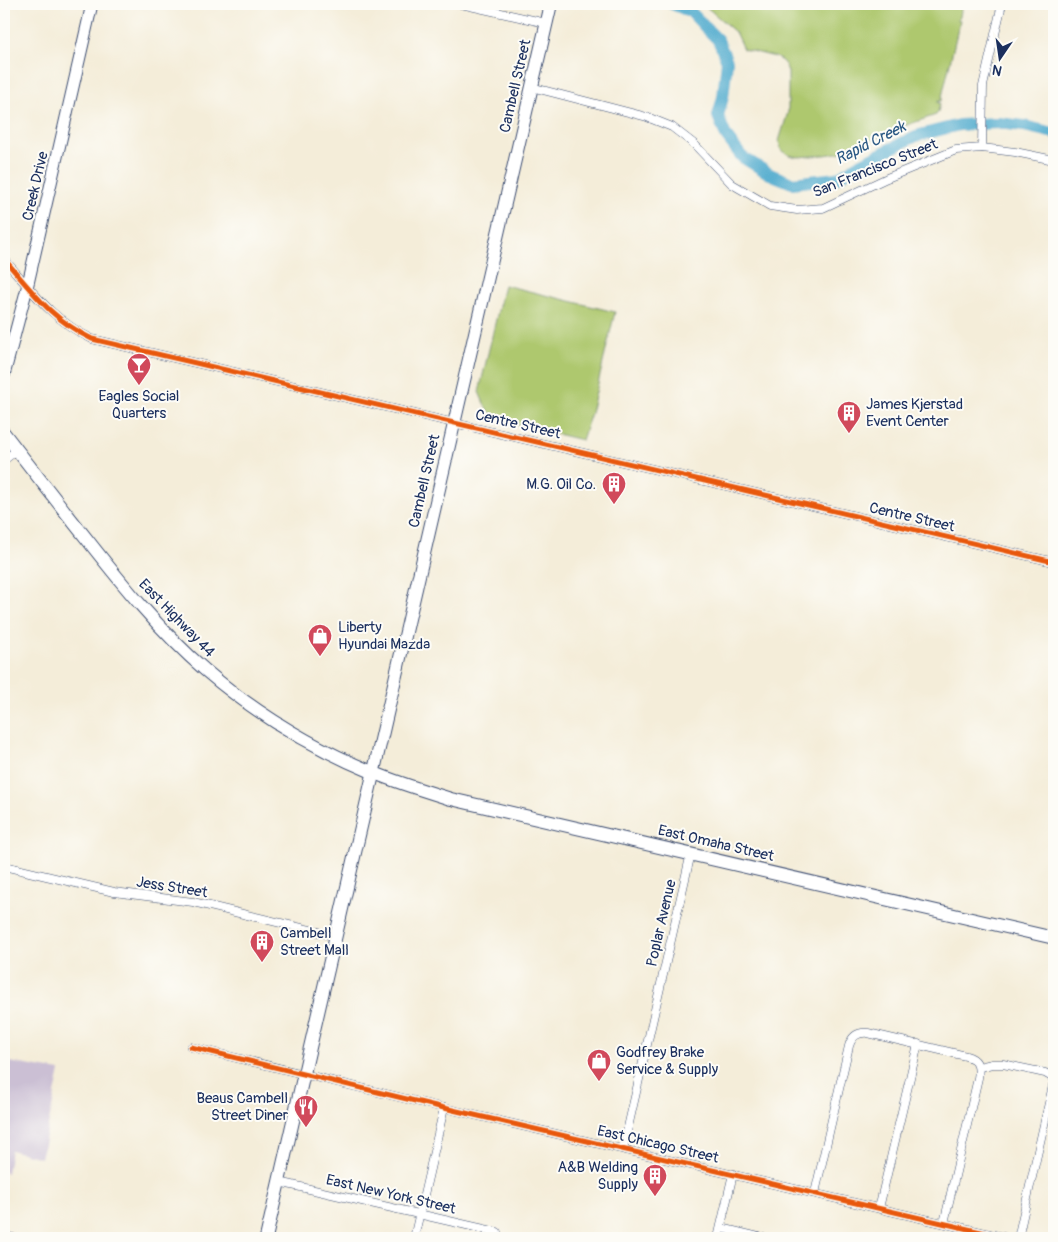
<svg xmlns="http://www.w3.org/2000/svg" width="1058" height="1242" font-family="Pangolin,sans-serif">
<style>
.industrial{fill:#cbbfd4}
.green{fill:#aec86e;stroke:#647c66}
.lines{fill:none;stroke-linecap:round;stroke-linejoin:round}
.river{stroke:#4faacd;stroke-width:12}
.street-casing{stroke:#3c4c70;stroke-width:9}
.secondary-casing{stroke:#3c4c70;stroke-width:13}
.primary-casing{stroke:#3c4c70;stroke-width:14}
.street{stroke:#fff;stroke-width:8}
.secondary{stroke:#fff;stroke-width:11}
.primary{stroke:#fff;stroke-width:12}
.cycleway-casing{stroke:#fdfcf7;stroke-width:8}
.cycleway{stroke:#e8590c;stroke-width:5}
.labels{text-anchor:middle;stroke-width:4;stroke-linejoin:round;paint-order:stroke}
.street-label{font-size:15px;fill:#1b2f5e;stroke:#fdfcf7}
.poi-label{font-size:15px;fill:#1b2f5e;stroke:#fdfcf7;text-anchor:start}
.water-label{font-size:16px;font-style:italic;fill:#2d5a85;stroke:#fdfcf7}
</style>
<rect width="100%" height="100%" fill="#fdfcf7"/>
<filter id="ink" filterUnits="userSpaceOnUse"><feTurbulence type="fractalNoise" baseFrequency=".02" numOctaves="2"/><feDisplacementMap in="SourceGraphic" scale="10" xChannelSelector="R" yChannelSelector="G"/><feConvolveMatrix kernelMatrix="1 2 1 2 8 2 1 2 1" color-interpolation-filters="sRGB"/></filter>
<filter id="wash" filterUnits="userSpaceOnUse"><feTurbulence type="fractalNoise" baseFrequency=".0096" numOctaves="4" result="noise"/><feDisplacementMap in="SourceGraphic" scale="20" xChannelSelector="R" yChannelSelector="G"/><feGaussianBlur stdDeviation="1.12" result="paint"/><feColorMatrix in="noise" values="0 0 0 0 0 0 0 0 0 0 0 0 0 0 0 0 0 1.4 0 .05"/><feComposite in="paint" operator="in"/></filter>
<g filter="url(#wash)">
<rect width="100%" height="100%" fill="#f4edd9"/>
<polygon class="industrial" points="4,1061 60,1071 41,1158 11,1150 7,1173 4,1172"/>
<g class="green">
<polygon points="703,4 962,4 960,17 957,19 960,20 941,101 938,101 938,103 940,103 938,112 936,115 907,125 848,151 825,155 797,157 789,155 781,150 779,141 788,112 788,72 786,66 782,61 775,57 743,49 735,32"/>
<polygon points="504,285 615,312 591,413 582,440 506,422 496,418 486,408 479,392"/>
</g>
<g class="lines">
<polyline class="river" points="672,4 691,12 705,27 718,40 727,61 723,97 718,116 726,136 742,157 770,174 792,183 837,178 858,165 916,136 959,125 998,123 1024,126 1054,133"/>
</g>
</g>
<g filter="url(#ink)">
<g class="lines">
<defs>
<g id="street">
<polyline points="461,4 546,23"/>
<polyline points="531,87 647,117 672,127 694,144 732,184 770,206 797,210 823,208 887,178 956,150 982,148 1015,152 1054,160"/>
<polyline points="982,148 983,86 1002,4"/>
<path d="M4 259C33 292 51 319 92 339L1054 562"/>
<polyline points="4,460 17,450"/>
<polyline points="4,866 114,892 193,902 335,936"/>
<polyline points="191,1047 444,1108 1007,1238"/>
<polyline points="979,1067 992,1064 1003,1064 1045,1073 1052,1077 1054,1081 1018,1238"/>
<polyline points="623,1149 691,853"/>
<polyline points="279,1182 497,1232"/>
<path d="M815 1193 849 1046C852 1036 858 1032 868 1033L966 1056C978 1059 980 1067 978 1078L944 1223"/>
<polyline points="879,1208 918,1044"/>
<polyline points="721,1228 763,1238"/>
<polyline points="4,1236 13,1238"/>
<polyline points="414,1238 444,1108"/>
<polyline points="718,1238 733,1174"/>
</g>
<polyline id="secondary" points="4,375 27,288 92,4"/>
<g id="primary">
<path d="M4 433C31 468 58 503 86 538 122 584 160 631 205 670 254 712 312 747 372 772 398 783 425 791 451 799L1054 938"/>
<polyline points="266,1238 551,4"/>
</g>
</defs>
<use href="#street" class="street-casing"/>
<use href="#secondary" class="secondary-casing"/>
<use href="#primary" class="primary-casing"/>
<use href="#street" class="street"/>
<use href="#secondary" class="secondary"/>
<use href="#primary" class="primary"/>
<defs>
<g id="cycleway">
<path d="M4 259C33 292 51 319 92 339L1054 562"/>
<polyline points="191,1047 444,1108 1007,1238"/>
</g>
</defs>
<use href="#cycleway" class="cycleway-casing"/>
<use href="#cycleway" class="cycleway"/>
</g>
</g>
<defs>
<symbol id="bar-pin" viewBox="-11 -11 22 30"><path d="M0 17L-7.5 6A9.5 9.5 0 1 1 7.5 6Z" fill="#d1495b" stroke="#fdfcf7"/><path d="M-6-5H6L.8 .8V4.5H3.5V6h-7V4.5H-.8V.8Z" fill="#fff"/></symbol>
<symbol id="building-pin" viewBox="-11 -11 22 30"><path d="M0 17L-7.5 6A9.5 9.5 0 1 1 7.5 6Z" fill="#d1495b" stroke="#fdfcf7"/><path d="M-4-6H4V6H1V3H-1V6H-4ZM-2.5-4.3h1.7v1.8h-1.7ZM.8-4.3h1.7v1.8H.8ZM-2.5-1h1.7V.8h-1.7ZM.8-1h1.7V.8H.8Z" fill="#fff"/></symbol>
<symbol id="shop-pin" viewBox="-11 -11 22 30"><path d="M0 17L-7.5 6A9.5 9.5 0 1 1 7.5 6Z" fill="#d1495b" stroke="#fdfcf7"/><path d="M-5-2.5h2.3a2.7 3.5 0 0 1 5.4 0H5L5.5 6h-11ZM-1.5-2.5h3a1.5 2.3 0 0 0-3 0Z" fill="#fff"/></symbol>
<symbol id="restaurant-pin" viewBox="-11 -11 22 30"><path d="M0 17L-7.5 6A9.5 9.5 0 1 1 7.5 6Z" fill="#d1495b" stroke="#fdfcf7"/><path d="M-5-6h1v4h1v-4h1v4h1v-4h1v5L-1.5 .5V6h-2V.5L-5-1ZM5-6V6H3V1.5H1.5Q1.5-4 5-6Z" fill="#fff"/></symbol>
</defs>
<g fill-rule="evenodd">
<use href="#bar-pin" x="125" y="351" width="28" height="38"/>
<use href="#building-pin" x="835" y="399" width="28" height="38"/>
<use href="#building-pin" x="600" y="470" width="28" height="38"/>
<use href="#shop-pin" x="306" y="622" width="28" height="38"/>
<use href="#building-pin" x="248" y="928" width="28" height="38"/>
<use href="#shop-pin" x="585" y="1047" width="28" height="38"/>
<use href="#restaurant-pin" x="292" y="1093" width="28" height="38"/>
<use href="#building-pin" x="641" y="1162" width="28" height="38"/>
</g>
<g class="labels">
<g class="street-label">
<text transform="translate(515 86) rotate(-77)" y="5">Cambell Street</text>
<text transform="translate(875 168) rotate(-22)" y="5">San Francisco Street</text>
<text transform="translate(35 186) rotate(-77)" y="5">Creek Drive</text>
<text transform="translate(518 424) rotate(13)" y="5">Centre Street</text>
<text transform="translate(424 481) rotate(-77)" y="5">Cambell Street</text>
<text transform="translate(912 517) rotate(13)" y="5">Centre Street</text>
<text transform="translate(177 618) rotate(46)" y="5">East Highway 44</text>
<text transform="translate(716 843) rotate(13)" y="5">East Omaha Street</text>
<text transform="translate(172 887) rotate(9)" y="5">Jess Street</text>
<text transform="translate(661 923) rotate(-77)" y="5">Poplar Avenue</text>
<text transform="translate(658 1144) rotate(13)" y="5">East Chicago Street</text>
<text transform="translate(391 1194) rotate(13)" y="5">East New York Street</text>
</g>
<g class="poi-label">
<text x="139" y="401" text-anchor="middle">Eagles Social<tspan x="139" dy="17">Quarters</tspan></text>
<text x="866" y="409">James Kjerstad<tspan x="866" dy="17">Event Center</tspan></text>
<text x="596" y="489" text-anchor="end">M.G. Oil Co.</text>
<text x="338" y="632">Liberty<tspan x="338" dy="17">Hyundai Mazda</tspan></text>
<text x="280" y="938">Cambell<tspan x="280" dy="17">Street Mall</tspan></text>
<text x="616" y="1057">Godfrey Brake<tspan x="616" dy="17">Service &amp; Supply</tspan></text>
<text x="288" y="1103" text-anchor="end">Beaus Cambell<tspan x="288" dy="17">Street Diner</tspan></text>
<text x="638" y="1172" text-anchor="end">A&amp;B Welding<tspan x="638" dy="17">Supply</tspan></text>
</g>
<g class="water-label">
<text transform="translate(870 142) rotate(-27)" y="6">Rapid Creek</text>
</g>
</g>
<rect width="1058" height="1242" fill="none" stroke="#fdfcf7" stroke-width="20"/>
<g transform="translate(1000 58) rotate(193)" stroke="#fdfcf7" stroke-width="4" paint-order="stroke">
<path d="M0-4L9 19L0 12L-9 19Z" fill="#1b2f5e"/>
<text y="-8" font-size="14" font-weight="bold" text-anchor="middle" fill="#1b2f5e">N</text>
</g>
</svg>
